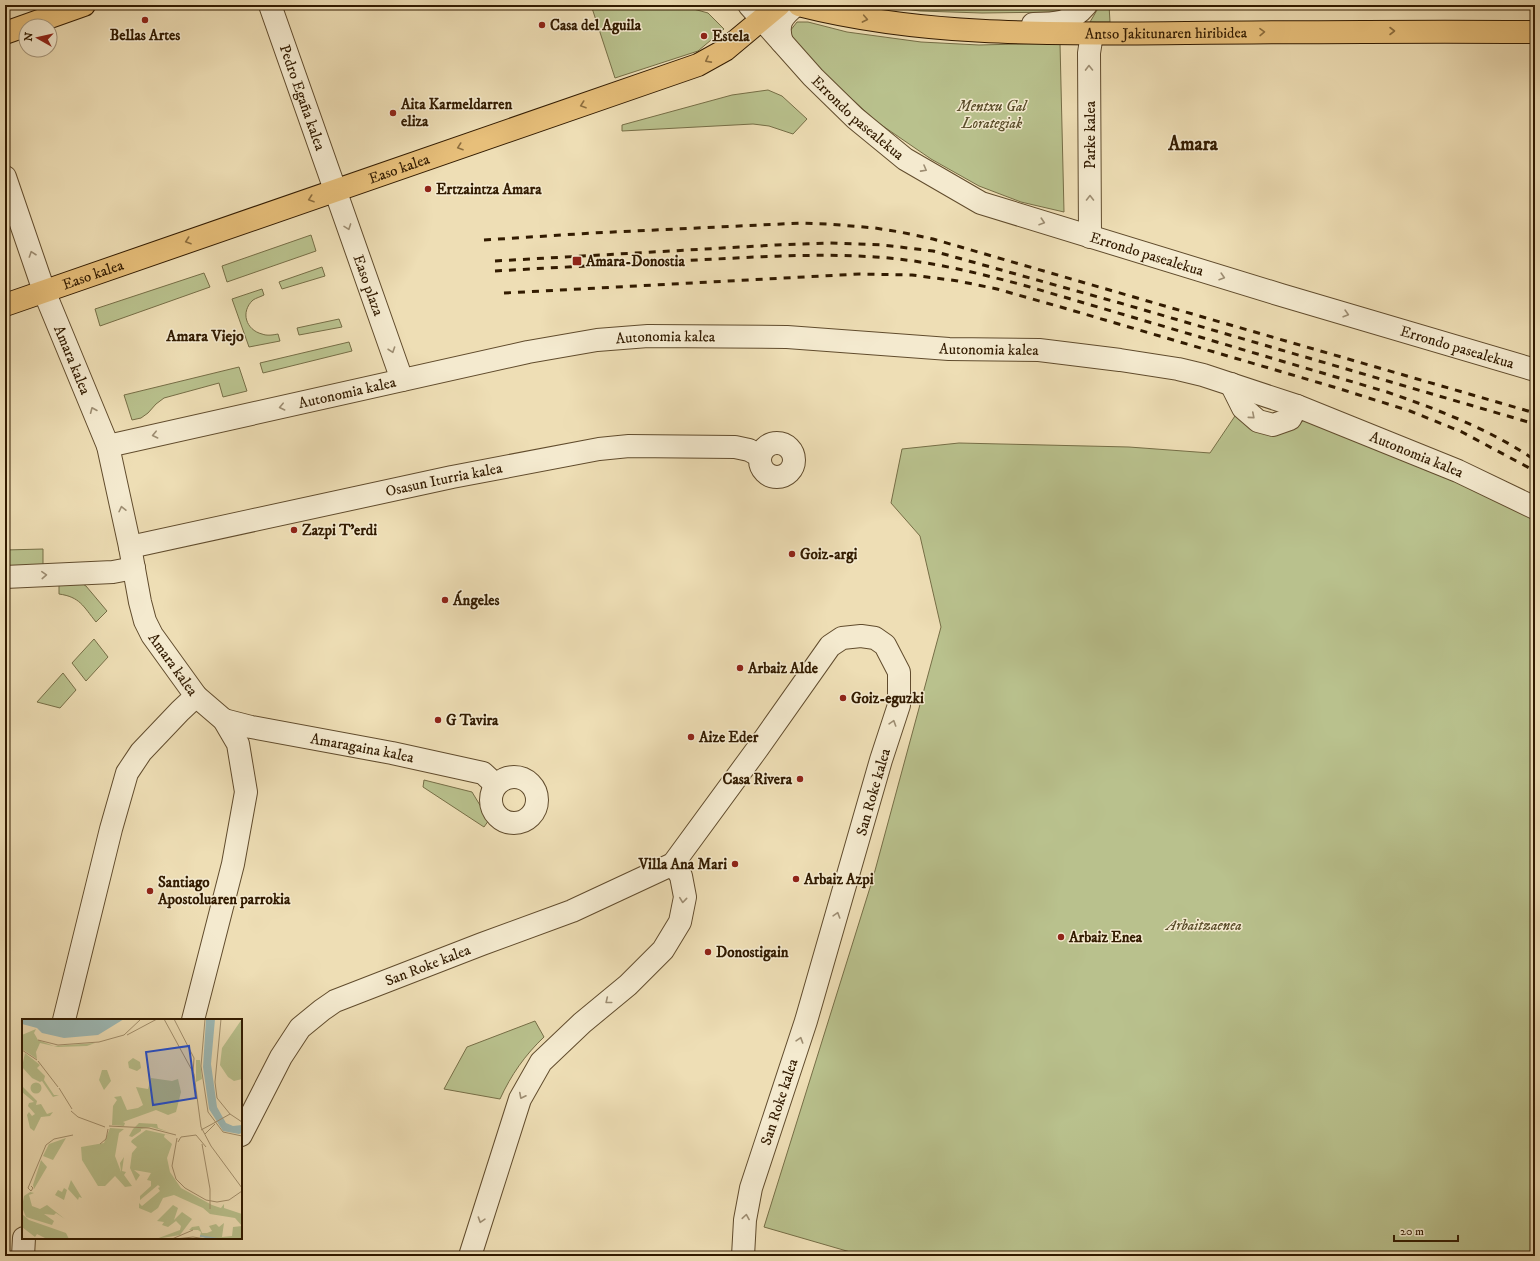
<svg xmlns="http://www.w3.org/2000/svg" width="1540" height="1261" font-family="'IM FELL DW Pica',serif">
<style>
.green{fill:#b9c18d;stroke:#766e46}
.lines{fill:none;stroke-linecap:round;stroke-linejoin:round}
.minor-casing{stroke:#614c2d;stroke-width:24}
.major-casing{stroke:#321b00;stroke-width:24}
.minor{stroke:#f4eacf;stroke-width:22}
.major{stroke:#e7bf7a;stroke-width:22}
.rail{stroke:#321b00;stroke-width:3;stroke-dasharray:7 7;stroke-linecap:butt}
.oneway{stroke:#8c6d3d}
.oneway2{stroke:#9d8d72}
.poi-dot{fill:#8f2418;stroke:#f4eacf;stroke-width:1.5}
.labels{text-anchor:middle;stroke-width:3;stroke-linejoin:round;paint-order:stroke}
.poi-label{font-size:15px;font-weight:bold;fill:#321b00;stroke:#f4eacf;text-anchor:start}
.street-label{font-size:15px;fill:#321b00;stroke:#f4eacf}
.park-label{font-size:15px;font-style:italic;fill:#5a4d2a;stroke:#f4eacf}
.neighbourhood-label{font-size:16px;font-weight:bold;fill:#321b00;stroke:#f4eacf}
.district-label{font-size:19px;font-weight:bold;fill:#321b00;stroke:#f4eacf}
.inset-river{fill:none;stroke:#9dbab7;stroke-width:2}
.inset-road{fill:none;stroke:#a3906d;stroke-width:1}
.view{fill:#1d4ed8;fill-opacity:0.15;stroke:#1d4ed8;stroke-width:2}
.inset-edge{fill:none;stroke:#321b00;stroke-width:2}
</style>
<rect width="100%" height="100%" fill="#eedeb5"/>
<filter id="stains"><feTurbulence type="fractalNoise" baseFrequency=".005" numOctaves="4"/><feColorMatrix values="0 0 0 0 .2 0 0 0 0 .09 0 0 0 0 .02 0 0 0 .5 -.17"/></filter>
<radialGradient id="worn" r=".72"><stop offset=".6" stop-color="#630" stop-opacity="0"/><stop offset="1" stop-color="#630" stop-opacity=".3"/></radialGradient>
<g class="green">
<polygon points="591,5 679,5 708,13 724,29 698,51 615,78"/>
<polygon points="872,5 938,5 957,7 994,7 1006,5 1070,5 1058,12 982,13 920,11"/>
<polygon points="1100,5 1109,5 1110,22 1090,22"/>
<polygon points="797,22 808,22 847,32 921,42 979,45 1060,43 1064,212 1021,202 979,186 931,159 877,122 793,45 790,31"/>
<polygon points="768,90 782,96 807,119 793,134 769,126 753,124 622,131 622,125 732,95"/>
<polygon points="311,235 316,251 227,282 222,266"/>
<polygon points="322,267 325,276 282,289 279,282"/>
<polygon points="204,273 210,287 100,326 95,309"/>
<path d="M262 289 264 295C260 297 256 298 253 300 240 312 246 330 262 334 267 336 273 335 278 334L280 341 249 347 232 299Z"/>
<polygon points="339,319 342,327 299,335 297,328"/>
<polygon points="349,342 352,351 263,373 260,363"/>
<polygon points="239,367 247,391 223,397 219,383 164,398 156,404 148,413 141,418 132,420 124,395"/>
<polygon points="1237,413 1293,429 1305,419 1452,477 1535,516 1535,1256 864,1256 764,1227 873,878 941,627 920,536 891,503 902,449 959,443 1129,447 1210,453"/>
<polygon points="43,549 43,566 5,568 5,550"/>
<path d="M59 579 76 580 86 586 107 611 96 622C83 606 80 597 59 594Z"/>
<polygon points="94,639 108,657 86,681 72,663"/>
<polygon points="63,673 76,690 60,708 37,702"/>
<polygon points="424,780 472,792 489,820 484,827 423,787"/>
<path d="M535 1021 544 1037C525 1055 511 1075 500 1099L444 1089 467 1047Z"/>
</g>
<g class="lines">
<defs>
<g id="minor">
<path id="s1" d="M270 5 402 380"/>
<path id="s2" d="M749 5 813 77 855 118 905 159 981 203 1281 295 1535 370"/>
<path d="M1033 24C1056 24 1070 24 1086 5"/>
<path d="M782 42C776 24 782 16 796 5"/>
<path id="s3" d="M5 177 44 291 108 446 130 547 140 602 145 621 152 635 196 696 224 720 238 744 246 792 233 864 193 1020"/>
<polyline points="1090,237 1089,53 1092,34"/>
<polyline points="1231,384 1243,408 1258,421 1273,425 1290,419 1297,406"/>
<circle cx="777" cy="460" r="17"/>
<path id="s4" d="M108 446 528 352 597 340 648 336 787 337 949 349 1039 350 1120 360 1178 369 1203 375 1297 406 1458 471 1535 508"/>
<path id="s5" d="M130 547 452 477 599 449 629 446 735 447 749 450 760 456"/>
<polyline points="5,577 113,572 134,568"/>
<path id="s6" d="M224 720 251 727 392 753 483 773 496 785"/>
<circle cx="514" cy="800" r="23"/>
<polyline points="64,1020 111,829 127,773 141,752 180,711 196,696"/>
<path id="s7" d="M241 1135 281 1057 300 1028 322 1010 335 1001 482 944 572 911 673 864 758 748 830 646 842 638 861 636 875 638 885 645 899 672V705L881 760 806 1021 751 1188 745 1220 743 1256"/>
<polyline points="23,1256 24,1238"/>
<polyline points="470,1256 520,1099 541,1062 582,1023 628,985 663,950 680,922 685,897 681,876 673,864"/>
</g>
<g id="major">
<path id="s8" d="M799 5C925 37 1057 34 1186 33 1303 32 1419 31 1535 32"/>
<polyline points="5,33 84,5"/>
<path id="s9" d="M5 305 698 65 725 50 779 5"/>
</g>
</defs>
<use href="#minor" class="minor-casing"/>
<use href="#major" class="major-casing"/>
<use href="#minor" class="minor"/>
<use href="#major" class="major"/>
<g class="rail">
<polyline points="484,240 593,233 802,223 828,224 875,228 900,232 933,239 1535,413"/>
<polyline points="495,261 776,245 830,243 883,245 933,251 1120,303 1535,424"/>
<path d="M495 271C562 267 630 264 697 260 756 257 816 253 875 257 925 260 974 272 1023 285L1387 392C1439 410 1489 429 1535 460"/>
<polyline points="504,293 860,274 912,275 958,281 997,289 1064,308 1337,388 1410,411 1462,432 1535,471"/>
</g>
</g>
<defs><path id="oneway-chevron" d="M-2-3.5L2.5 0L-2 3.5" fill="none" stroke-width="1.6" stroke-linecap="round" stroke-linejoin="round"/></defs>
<g class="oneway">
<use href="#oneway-chevron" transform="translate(865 19) rotate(11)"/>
<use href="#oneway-chevron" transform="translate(1392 31)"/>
<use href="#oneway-chevron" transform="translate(1262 32) rotate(-1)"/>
<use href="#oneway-chevron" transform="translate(708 60) rotate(152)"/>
<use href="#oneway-chevron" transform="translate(583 105) rotate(161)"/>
<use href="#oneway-chevron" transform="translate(460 147) rotate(161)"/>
<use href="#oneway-chevron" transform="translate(311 199) rotate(161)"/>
<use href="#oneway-chevron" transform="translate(188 241) rotate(161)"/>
</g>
<g class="oneway2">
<use href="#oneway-chevron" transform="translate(1089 68) rotate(-91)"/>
<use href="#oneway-chevron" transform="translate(924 169) rotate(29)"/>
<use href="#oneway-chevron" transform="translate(1090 198) rotate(-90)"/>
<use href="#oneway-chevron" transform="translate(1042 222) rotate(18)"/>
<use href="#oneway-chevron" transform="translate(348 227) rotate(70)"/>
<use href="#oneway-chevron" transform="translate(32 254) rotate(-109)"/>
<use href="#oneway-chevron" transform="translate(1222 277) rotate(17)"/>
<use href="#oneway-chevron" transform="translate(1346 314) rotate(16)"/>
<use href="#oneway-chevron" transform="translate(392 350) rotate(71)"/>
<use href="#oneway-chevron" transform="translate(282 407) rotate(167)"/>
<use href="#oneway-chevron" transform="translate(93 410) rotate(-113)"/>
<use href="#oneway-chevron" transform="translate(1252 416) rotate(41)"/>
<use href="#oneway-chevron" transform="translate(155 435) rotate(167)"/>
<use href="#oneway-chevron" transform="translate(122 509) rotate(-103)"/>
<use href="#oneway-chevron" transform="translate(44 575) rotate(-3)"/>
<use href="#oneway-chevron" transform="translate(893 723) rotate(-72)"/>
<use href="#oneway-chevron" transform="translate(683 900) rotate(96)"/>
<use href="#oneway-chevron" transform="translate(837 915) rotate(-73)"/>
<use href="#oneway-chevron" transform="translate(608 1001) rotate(141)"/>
<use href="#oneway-chevron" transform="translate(800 1040) rotate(-72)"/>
<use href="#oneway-chevron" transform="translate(522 1096) rotate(117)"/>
<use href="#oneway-chevron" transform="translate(746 1217) rotate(-81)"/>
<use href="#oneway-chevron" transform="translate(481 1220) rotate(108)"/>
</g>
<g class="poi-dot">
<circle cx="145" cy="20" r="4"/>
<circle cx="542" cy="25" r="4"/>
<circle cx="704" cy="36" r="4"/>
<circle cx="393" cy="113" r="4"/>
<circle cx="428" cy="189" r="4"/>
<rect x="572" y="256" width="10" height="10" rx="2"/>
<circle cx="294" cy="530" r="4"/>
<circle cx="792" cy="554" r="4"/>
<circle cx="445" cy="600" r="4"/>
<circle cx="740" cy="668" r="4"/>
<circle cx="843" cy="698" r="4"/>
<circle cx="438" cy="720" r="4"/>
<circle cx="691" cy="737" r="4"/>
<circle cx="800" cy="779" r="4"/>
<circle cx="735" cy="864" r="4"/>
<circle cx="796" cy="879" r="4"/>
<circle cx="150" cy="891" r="4"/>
<circle cx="1061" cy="937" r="4"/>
<circle cx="708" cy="952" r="4"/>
</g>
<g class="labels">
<g class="poi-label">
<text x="550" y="30">Casa del Aguila</text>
<text x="145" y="40" text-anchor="middle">Bellas Artes</text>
<text x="712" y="41">Estela</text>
<text x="401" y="109">Aita Karmeldarren<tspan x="401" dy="17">eliza</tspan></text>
<text x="436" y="194">Ertzaintza Amara</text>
<text x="586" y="266">Amara-Donostia</text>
<text x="302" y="535">Zazpi T'erdi</text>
<text x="800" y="559">Goiz-argi</text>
<text x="453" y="605">Ángeles</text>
<text x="748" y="673">Arbaiz Alde</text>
<text x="851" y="703">Goiz-eguzki</text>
<text x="446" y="725">G Tavira</text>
<text x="699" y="742">Aize Eder</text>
<text x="792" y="784" text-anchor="end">Casa Rivera</text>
<text x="727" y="869" text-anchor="end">Villa Ana Mari</text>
<text x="804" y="884">Arbaiz Azpi</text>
<text x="158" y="887">Santiago<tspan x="158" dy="17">Apostoluaren parrokia</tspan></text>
<text x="1069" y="942">Arbaiz Enea</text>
<text x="716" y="957">Donostigain</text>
</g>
<g class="street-label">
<text dy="5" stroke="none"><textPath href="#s8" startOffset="369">Antso Jakitunaren hiribidea</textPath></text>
<text dy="5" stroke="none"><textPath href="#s1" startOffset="98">Pedro Egaña kalea</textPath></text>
<text dy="5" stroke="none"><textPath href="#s2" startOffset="157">Errondo pasealekua</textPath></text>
<text transform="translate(1090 135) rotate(-90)" y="5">Parke kalea</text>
<text dy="5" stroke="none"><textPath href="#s9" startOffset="417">Easo kalea</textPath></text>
<text dy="5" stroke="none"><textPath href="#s2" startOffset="481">Errondo pasealekua</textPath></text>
<text dy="5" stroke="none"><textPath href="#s9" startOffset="93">Easo kalea</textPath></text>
<text dy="5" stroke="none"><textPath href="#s1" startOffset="297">Easo plaza</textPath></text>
<text dy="5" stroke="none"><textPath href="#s4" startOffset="569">Autonomia kalea</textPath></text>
<text dy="5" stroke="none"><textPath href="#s2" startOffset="805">Errondo pasealekua</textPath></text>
<text dy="5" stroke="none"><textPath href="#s4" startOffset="893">Autonomia kalea</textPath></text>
<text dy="5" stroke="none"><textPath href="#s3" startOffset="195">Amara kalea</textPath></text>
<text dy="5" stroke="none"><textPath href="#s4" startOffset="245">Autonomia kalea</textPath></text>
<text dy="5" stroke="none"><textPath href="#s4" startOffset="1337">Autonomia kalea</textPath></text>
<text dy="5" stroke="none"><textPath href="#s5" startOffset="321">Osasun Iturria kalea</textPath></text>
<text dy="5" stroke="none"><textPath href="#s3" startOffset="519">Amara kalea</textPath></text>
<text dy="5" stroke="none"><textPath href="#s6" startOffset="141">Amaragaina kalea</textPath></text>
<text transform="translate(873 792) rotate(-74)" y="5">San Roke kalea</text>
<text dy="5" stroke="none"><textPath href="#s7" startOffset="266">San Roke kalea</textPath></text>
<text transform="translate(779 1102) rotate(-72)" y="5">San Roke kalea</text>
</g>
<g class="park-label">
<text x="992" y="111">Mentxu Gal<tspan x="992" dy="17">Lorategiak</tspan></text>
<text x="1204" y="930">Arbaitzaenea</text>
</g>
<g class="neighbourhood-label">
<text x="205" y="341">Amara Viejo</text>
</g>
<g class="district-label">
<text x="1193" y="150">Amara</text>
</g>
</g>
<g transform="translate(22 1019)">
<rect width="220" height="220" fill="#eedeb5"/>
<path d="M220 0V60L212 62 206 58 198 46 200 29ZM14 10 12 14 16 21 32 27 73 24 65 27 36 28 18 24 14 33 15 40 0 30V16ZM3 34 18 46 15 49 23 57 22 61 32 76H37L31 78 20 62 18 63 10 59 0 48ZM111 39 118 43 119 49 115 52 107 49 106 43ZM174 41H178L180 60 174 63ZM80 51H85L89 62 82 71 77 61ZM129 59 150 62 156 60 159 73 154 93 146 96 134 91 101 103 103 104 102 107 90 106 91 87 95 81 92 78 99 77 105 91 116 89 121 86 114 68 126 70ZM8.5 69a5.5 5.5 0 1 1 11 0a5.5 5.5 0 1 1-11 0ZM1 68 15 82 14 86 19 85 25 95 31 93 28 97 19 98 12 112 8 109 5 96 7 93 10 97 13 95 6 87 7 84 12 83 0 73ZM117 104 135 105 136 109 147 113 129 108 119 110V112L110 118 107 117 111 110ZM88 109 102 110 97 114 93 137 99 153 98 144 102 138 100 152 104 153 102 156 110 167 103 168 93 157 83 167H76L60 141 59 128 82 124ZM124 111 151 117 143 115 142 118 150 125 145 139 148 153 159 169 190 186 199 189 202 185V189L220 195V220H190L178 217 179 213 176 211H167L170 208 177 207 180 214H185L190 212 187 207 194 205 197 208 202 204 200 218 210 217 211 208 220 207 213 199 188 195 181 189 152 176 141 179 136 189 129 194 117 189V184L120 187 138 172 136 169 138 168 136 166 118 181V177L129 167V162L125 161 129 154 112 151 118 156 114 162 108 149 110 134 115 128 109 123 110 121ZM44 119 31 141 21 137 27 125ZM19 141 25 148 12 170 11 166ZM49 161 60 179 57 178 56 181 46 170ZM42 169 45 171 42 181 33 176 36 171 40 173ZM8 173 12 174 7 176 10 187 18 190 25 186 43 200 34 194 32 196 22 195 32 202 30 206 4 198 0 188 2 177ZM151 186 156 189 152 201 160 193 170 200 158 216 134 220 158 211 159 207 154 202 146 208 140 206 142 203 135 202ZM0 195 7 201 44 214 47 220H25L15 215 13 218 0 208Z" fill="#b9c18d"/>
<path d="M0 0H102L76 16 42 19 20 14 15 9 0 5ZM184 0H193L189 45 195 88 204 104 211 107 220 106V114L217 115 201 112 187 90 181 48Z" fill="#9dbab7"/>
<path class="inset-river" d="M178 217 196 220M199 220H213"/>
<path class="inset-road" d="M142 0 172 55 179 108 189 127 220 169M152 0 172 39 171 54M183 0 179 47 186 93 201 113 220 117M199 0 193 63 195 79 208 95 220 103M105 16 135 0M16 21 36 26 77 23 102 16 119 0M0 31 15 41M16 42 36 68M37 69 50 90M49 92 56 98 83 108M192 104 208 95M87 107 127 109 154 116M179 111 192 104M183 115 193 105M155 119 150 147 154 160 163 169 184 181 195 183 207 181 220 172M156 123 159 118 174 116 184 128M78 125 84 120 86 110M180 125 188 170M9 167 11 169 9 172 6 169 24 126 32 120 51 116M188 170V190M150 220 171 211M153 220 171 218 184 220"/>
<path class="view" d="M167 27 174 79 131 86 124 33Z"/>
<rect width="220" height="220" class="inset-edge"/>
</g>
<rect width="1540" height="1261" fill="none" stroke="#eedeb5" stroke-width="20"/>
<rect x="6" y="6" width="1528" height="1249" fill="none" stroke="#321b00" stroke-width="2"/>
<rect x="10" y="10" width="1520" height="1241" fill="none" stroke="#321b00"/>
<g transform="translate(38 38) rotate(278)"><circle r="19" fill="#f4eacf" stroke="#a6977c"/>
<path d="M0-3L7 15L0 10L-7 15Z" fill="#8f2418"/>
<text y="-6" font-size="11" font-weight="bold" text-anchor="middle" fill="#321b00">N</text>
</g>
<path d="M1394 1235v6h64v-6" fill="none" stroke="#321b00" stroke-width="2"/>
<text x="1400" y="1235" font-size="12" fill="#321b00" stroke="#f4eacf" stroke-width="3" paint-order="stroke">20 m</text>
<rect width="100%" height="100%" filter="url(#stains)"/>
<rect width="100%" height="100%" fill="url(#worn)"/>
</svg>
